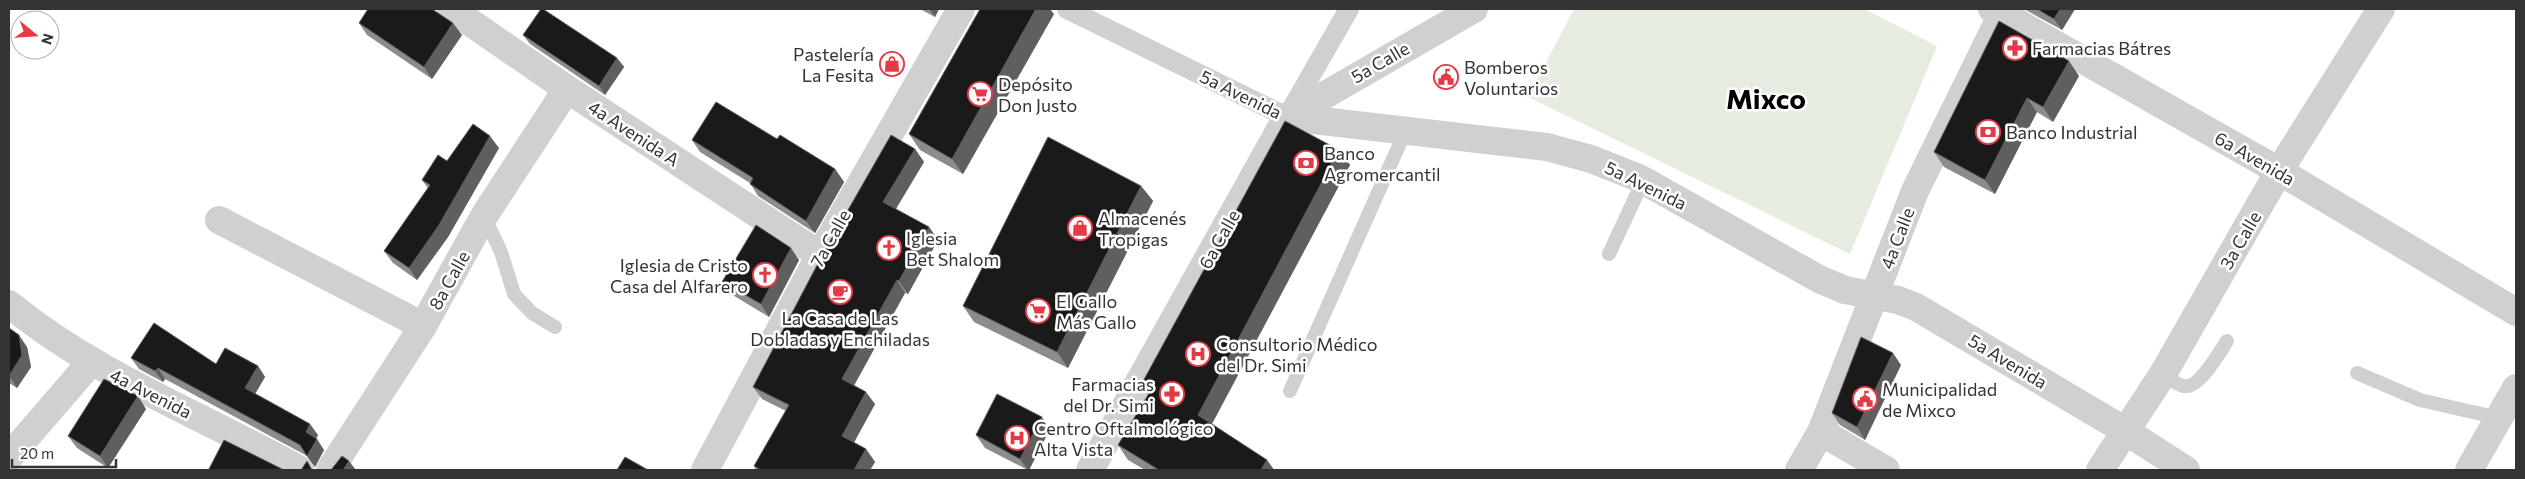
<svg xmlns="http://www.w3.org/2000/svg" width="2525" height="479" viewBox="0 0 2525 479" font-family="Commissioner,sans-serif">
	<rect width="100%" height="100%" fill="#fff"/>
	<!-- green -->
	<path fill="#e6ecdf" d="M1574,9H1864L1937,46L1850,254L1528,97Z"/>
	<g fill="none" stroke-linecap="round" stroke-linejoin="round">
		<!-- service -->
		<g stroke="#d0d0d0" stroke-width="14">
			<path d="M484,216L501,252L514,294L532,313L555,327"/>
			<path d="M1609,254L1643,181"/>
			<path d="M2357,373L2420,400L2499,418"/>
			<path d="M2163,374C2169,378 2177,385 2184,386C2199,389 2219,353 2227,341"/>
			<path d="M1290,391L1405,132"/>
		</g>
		<!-- pedestrian -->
		<path stroke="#d0d0d0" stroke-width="20" d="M1067,9L1287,117L1349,9"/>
		<!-- minor -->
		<g stroke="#d0d0d0" stroke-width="28">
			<path d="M451,9L567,89L820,255"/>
			<path d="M1287,117L1547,147L1591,159L1639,178L1819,279L1845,290L1898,300L1916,307L2124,430L2186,470"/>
			<path d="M219,220L423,326"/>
			<path d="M9,304C97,376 202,415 300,470"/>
			<path d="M1821,432L1886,470"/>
			<path d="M9,457L91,362"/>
			<path d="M330,470L423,326L484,216L567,89"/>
			<path d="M1799,470L1821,432L1915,191L2002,14L2279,171L2516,312"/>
			<path d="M2100,470L2163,374L2279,171L2381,9"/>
			<path d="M2469,470L2516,388"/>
		</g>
		<!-- tertiary -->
		<g stroke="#d0d0d0" stroke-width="28">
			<path d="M1992,9L2002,14L2005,9"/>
			<path d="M705,470L820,255L961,9"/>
			<path d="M1090,470L1287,117L1474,9"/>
		</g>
	</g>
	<!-- wall -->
	<g fill="#8c8c8c">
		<path d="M920,9H939L935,17Z"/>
		<path d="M2024,9H2075L2062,30Z"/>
		<path d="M1054,14L963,174L920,150L909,134Z"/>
		<path d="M1999,21L2079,76L2053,122L2037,112L1995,194L1944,167L1934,152Z"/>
		<path d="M359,23L462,35L432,79L367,35Z"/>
		<path d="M523,35L617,58L624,67L605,95L530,44Z"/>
		<path d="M777,139L835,169L844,182L815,233L758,196L750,183L700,152L692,140Z"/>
		<path d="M499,148L448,237L417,280L393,263L384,251L428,188L422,180L447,161Z"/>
		<path d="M915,149L924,162L896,209L929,227L938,240L908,294L905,293L854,385L875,404L854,442L866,449L875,462L870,470H756L754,466L786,411L762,399L753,387Z"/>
		<path d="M1339,150L1350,165L1212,424L1267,460L1274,470H1145L1128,460L1118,445L1148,395L1141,385Z"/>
		<path d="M1141,186L1153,201L1068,368L974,322L963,306Z"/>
		<path d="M799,260L769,317L731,294L722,282Z"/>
		<path d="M9,328L27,347L31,367L17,388L9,383Z"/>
		<path d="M131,358L258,366L265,377L255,394L318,435L316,439L324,450L315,467L307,456L165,379L163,382L139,369Z"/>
		<path d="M1901,365L1865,440L1840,425L1832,413Z"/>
		<path d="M146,409L108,468L77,448L68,436Z"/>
		<path d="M1050,429L1029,470H1028L985,448L976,435Z"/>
	</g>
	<!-- shaded-wall -->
	<g fill="#5f5f5f">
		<path d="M931,9H939L935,17L930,10Z"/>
		<path d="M1036,9H1050L1054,14L963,174L952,159Z"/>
		<path d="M2060,9H2075L2062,30L2054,19Z"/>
		<path d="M453,23L462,35L432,79L424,67Z"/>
		<path d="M617,58L624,67L605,95L599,86Z"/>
		<path d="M2069,61L2079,76L2053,122L2043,107Z"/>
		<path d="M2027,98L2037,112L1995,194L1985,180Z"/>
		<path d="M490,136L499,148L448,237L417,280L409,268Z"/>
		<path d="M915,149L924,162L892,215L883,202Z"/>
		<path d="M1339,150L1350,165L1208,431L1198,415Z"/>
		<path d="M835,169L844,182L815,233L806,221Z"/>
		<path d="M1141,186L1153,201L1068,368L1057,352Z"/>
		<path d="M929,227L938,240L908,294L899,281Z"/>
		<path d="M791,248L799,260L769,317L761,304Z"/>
		<path d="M897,280L905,293L851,391L842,379Z"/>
		<path d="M19,335L27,347L31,367L17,388L9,376Z"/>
		<path d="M1893,353L1901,365L1865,440L1857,427Z"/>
		<path d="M258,366L265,377L252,399L245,388Z"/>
		<path d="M158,368L165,379L163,382L155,371Z"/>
		<path d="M866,392L875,404L851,448L842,436Z"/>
		<path d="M138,396L146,409L108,468L100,456Z"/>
		<path d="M1042,417L1050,429L1029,470H1028L1020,459Z"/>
		<path d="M310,424L318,435L313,443L306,432Z"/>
		<path d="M317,439L324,450L315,467L307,456Z"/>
		<path d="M866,449L875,462L870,470H854Z"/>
		<path d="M1267,460L1274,470H1261Z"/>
		<path d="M349,461L356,470H343Z"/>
	</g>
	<!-- building -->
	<g fill="#1a1a1a" stroke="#5f5f5f">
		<path d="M368,9H432L453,23L424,67L359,23Z"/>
		<path d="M541,9H543L617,58L599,86L523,35Z"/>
		<path d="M980,9H1036L952,159L909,134Z"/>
		<path d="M2037,9H2060L2054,19Z"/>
		<path d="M1999,21L2069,61L2043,107L2027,98L1985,180L1934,152Z"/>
		<path d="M716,102L777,139L780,135L835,169L806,221L750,184L753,178L692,140Z"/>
		<path d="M1285,121L1339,150L1198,415L1267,460L1261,470H1159L1118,445L1151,390L1141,385Z"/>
		<path d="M473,124L490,136L439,225L409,268L384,251L430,185L422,180L438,155L447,161Z"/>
		<path d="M891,135L915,149L883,202L929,227L899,281L897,280L842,379L866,392L842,436L866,449L854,470H761L754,466L789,405L753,387L825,250Z"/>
		<path d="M1048,137L1141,186L1057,352L963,306Z"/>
		<path d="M756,225L791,248L761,304L722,282Z"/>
		<path d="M154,323L216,364L225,348L258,366L245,388L310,424L306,432L317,439L307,456L300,445L158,368L155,371L131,358Z"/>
		<path d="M9,328L19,335L22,355L9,376Z"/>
		<path d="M1861,337L1893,353L1857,427L1832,413Z"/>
		<path d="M104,379L138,396L100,456L68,436Z"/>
		<path d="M997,394L1042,417L1020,459L976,435Z"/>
		<path d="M224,440L284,470H212L209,469Z"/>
		<path d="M342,456L349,461L343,470H331Z"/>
		<path d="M625,457L648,470H617Z"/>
		<path d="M307,461L312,470H301Z"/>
	</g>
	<!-- icons -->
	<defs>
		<symbol id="pharmacy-ring" viewBox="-11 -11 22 22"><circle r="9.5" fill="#fff" stroke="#e63946" stroke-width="1.5"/><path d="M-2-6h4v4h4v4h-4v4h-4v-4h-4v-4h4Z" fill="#e63946"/></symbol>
		<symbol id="shop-ring" viewBox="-11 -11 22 22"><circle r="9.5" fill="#fff" stroke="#e63946" stroke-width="1.5"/><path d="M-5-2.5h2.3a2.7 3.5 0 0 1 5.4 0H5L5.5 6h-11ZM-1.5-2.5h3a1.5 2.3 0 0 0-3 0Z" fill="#e63946"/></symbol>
		<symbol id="civic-ring" viewBox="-11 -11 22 22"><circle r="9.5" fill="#fff" stroke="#e63946" stroke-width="1.5"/><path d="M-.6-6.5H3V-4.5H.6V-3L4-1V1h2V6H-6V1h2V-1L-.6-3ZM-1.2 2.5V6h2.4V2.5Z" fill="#e63946"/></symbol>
		<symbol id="supermarket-ring" viewBox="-11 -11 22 22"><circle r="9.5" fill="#fff" stroke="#e63946" stroke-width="1.5"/><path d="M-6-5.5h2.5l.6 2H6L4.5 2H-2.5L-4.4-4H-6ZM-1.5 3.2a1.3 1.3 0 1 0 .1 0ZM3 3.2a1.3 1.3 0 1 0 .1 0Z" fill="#e63946"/></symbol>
		<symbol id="bank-ring" viewBox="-11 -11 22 22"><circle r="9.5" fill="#fff" stroke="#e63946" stroke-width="1.5"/><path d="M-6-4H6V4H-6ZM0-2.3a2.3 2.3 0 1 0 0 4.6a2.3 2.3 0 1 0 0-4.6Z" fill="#e63946"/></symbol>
		<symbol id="church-ring" viewBox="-11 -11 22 22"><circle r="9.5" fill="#fff" stroke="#e63946" stroke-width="1.5"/><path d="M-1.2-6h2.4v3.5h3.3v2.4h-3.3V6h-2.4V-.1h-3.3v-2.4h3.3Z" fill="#e63946"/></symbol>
		<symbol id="cafe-ring" viewBox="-11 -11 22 22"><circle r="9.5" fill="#fff" stroke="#e63946" stroke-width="1.5"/><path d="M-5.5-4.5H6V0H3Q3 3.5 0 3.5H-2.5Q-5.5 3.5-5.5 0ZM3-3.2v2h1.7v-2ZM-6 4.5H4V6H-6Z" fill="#e63946"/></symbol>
		<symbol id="hospital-ring" viewBox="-11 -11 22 22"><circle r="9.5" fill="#fff" stroke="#e63946" stroke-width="1.5"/><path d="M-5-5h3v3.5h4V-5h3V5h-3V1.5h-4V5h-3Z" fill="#e63946"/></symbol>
	</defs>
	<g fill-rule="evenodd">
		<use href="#pharmacy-ring" x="2001" y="34" width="28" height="28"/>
		<use href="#shop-ring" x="878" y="50" width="28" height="28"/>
		<use href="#civic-ring" x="1432" y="63" width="28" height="28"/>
		<use href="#supermarket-ring" x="966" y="80" width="28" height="28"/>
		<use href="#bank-ring" x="1974" y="118" width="28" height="28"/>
		<use href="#bank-ring" x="1292" y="149" width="28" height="28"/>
		<use href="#shop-ring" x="1066" y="214" width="28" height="28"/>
		<use href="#church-ring" x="875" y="234" width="28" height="28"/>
		<use href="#church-ring" x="751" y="261" width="28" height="28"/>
		<use href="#cafe-ring" x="826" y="278" width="28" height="28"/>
		<use href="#supermarket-ring" x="1024" y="297" width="28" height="28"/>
		<use href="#hospital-ring" x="1184" y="340" width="28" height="28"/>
		<use href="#pharmacy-ring" x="1158" y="380" width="28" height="28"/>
		<use href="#civic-ring" x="1851" y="385" width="28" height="28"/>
		<use href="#hospital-ring" x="1003" y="424" width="28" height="28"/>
	</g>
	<g text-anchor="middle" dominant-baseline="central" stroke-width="5" stroke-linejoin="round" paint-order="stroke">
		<!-- poi labels -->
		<g font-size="18" fill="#333" stroke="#fff" text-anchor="start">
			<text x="2032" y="48">Farmacias Bátres</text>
			<text x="874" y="54" text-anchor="end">Pastelería<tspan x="874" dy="21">La Fesita</tspan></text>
			<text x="1464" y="67">Bomberos<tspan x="1464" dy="21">Voluntarios</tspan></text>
			<text x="998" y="84">Depósito<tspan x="998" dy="21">Don Justo</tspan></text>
			<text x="2006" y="132">Banco Industrial</text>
			<text x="1324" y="153">Banco<tspan x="1324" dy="21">Agromercantil</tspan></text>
			<text x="1098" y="218">Almacenés<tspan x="1098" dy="21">Tropigas</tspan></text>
			<text x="906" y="238">Iglesia<tspan x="906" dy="21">Bet Shalom</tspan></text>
			<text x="748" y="265" text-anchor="end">Iglesia de Cristo<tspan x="748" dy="21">Casa del Alfarero</tspan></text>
			<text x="1056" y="301">El Gallo<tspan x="1056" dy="21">Más Gallo</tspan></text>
			<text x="840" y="318" text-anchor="middle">La Casa de Las<tspan x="840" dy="21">Dobladas y Enchiladas</tspan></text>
			<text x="1216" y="344">Consultorio Médico<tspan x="1216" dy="21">del Dr. Simi</tspan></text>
			<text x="1154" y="384" text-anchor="end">Farmacias<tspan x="1154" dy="21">del Dr. Simi</tspan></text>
			<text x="1882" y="389">Municipalidad<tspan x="1882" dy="21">de Mixco</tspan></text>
			<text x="1034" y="428">Centro Oftalmológico<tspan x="1034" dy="21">Alta Vista</tspan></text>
		</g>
		<!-- street labels -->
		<g font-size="18" fill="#333" stroke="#fff">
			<text transform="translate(1380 62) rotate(-30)">5a Calle</text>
			<text transform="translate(1241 94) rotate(26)">5a Avenida</text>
			<text transform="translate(634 133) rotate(33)">4a Avenida A</text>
			<text transform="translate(2255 158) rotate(30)">6a Avenida</text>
			<text transform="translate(1646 185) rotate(26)">5a Avenida</text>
			<text transform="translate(830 238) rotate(-61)">7a Calle</text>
			<text transform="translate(1897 238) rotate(-69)">4a Calle</text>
			<text transform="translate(1219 239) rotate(-61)">6a Calle</text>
			<text transform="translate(2240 240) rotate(-60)">3a Calle</text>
			<text transform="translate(449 280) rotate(-61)">8a Calle</text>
			<text transform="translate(2008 361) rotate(31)">5a Avenida</text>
			<text transform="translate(151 393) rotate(27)">4a Avenida</text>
		</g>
		<!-- town labels -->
		<g font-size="28" font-weight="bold" fill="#000" stroke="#fff">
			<text x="1766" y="98">Mixco</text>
		</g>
	</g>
	<!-- border -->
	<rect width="2525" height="479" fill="none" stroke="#333333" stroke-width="20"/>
	<!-- north arrow -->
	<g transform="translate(35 35) rotate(108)"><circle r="24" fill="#ffffff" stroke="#adadad"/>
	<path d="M0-4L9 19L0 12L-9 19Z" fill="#e63946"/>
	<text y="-8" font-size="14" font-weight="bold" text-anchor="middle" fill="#333333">N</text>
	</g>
	<!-- scale -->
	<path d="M12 459v8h104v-8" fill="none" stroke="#333333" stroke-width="2.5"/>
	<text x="20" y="459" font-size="15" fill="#333333" stroke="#ffffff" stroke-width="4" paint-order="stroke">20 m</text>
</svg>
